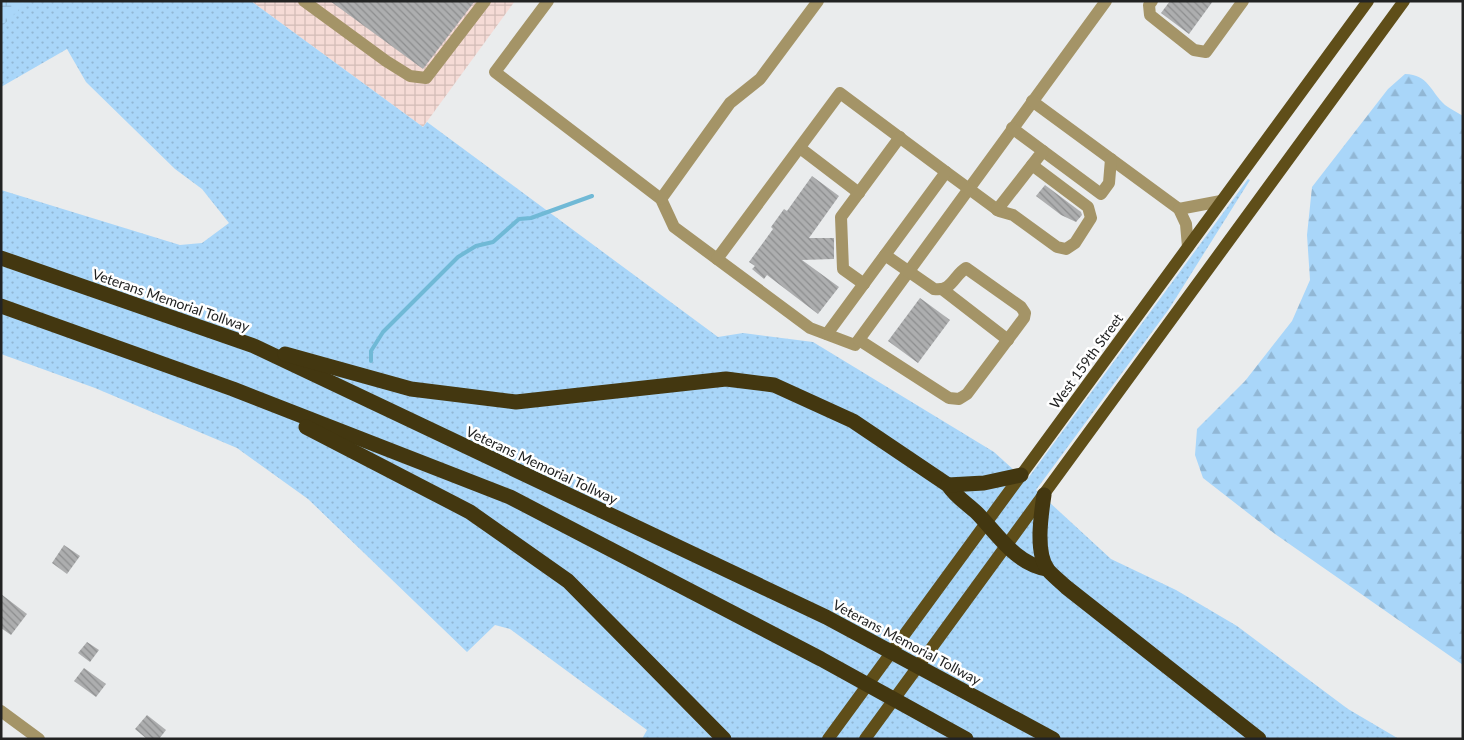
<svg xmlns="http://www.w3.org/2000/svg" width="1464" height="740" viewBox="0 0 1464 740" font-family="Lato,sans-serif">
	<defs>
		<pattern id="industrial-grid" width="8" height="8" patternUnits="userSpaceOnUse" patternTransform="scale(1.25)"><rect width="8" height="8" fill="#f5dbd6"/><path d="M0 4h8M4 0v8" fill="none" stroke="#d2bcb7"/></pattern>
		<pattern id="grass-dots" width="8" height="8" patternUnits="userSpaceOnUse" patternTransform="scale(1.25)"><rect width="8" height="8" fill="#a9d6f9"/><path d="M2 2h.1M6 6h.1" fill="none" stroke="#91b7d5" stroke-width="1.8" stroke-linecap="round"/></pattern>
		<pattern id="forest-firs" width="22" height="20" patternUnits="userSpaceOnUse" patternTransform="scale(1.25)"><rect width="22" height="20" fill="#a9d6f9"/><path d="M5 1l3.5 6h-7zM16 11l3.5 6h-7z" fill="#91b7d5"/></pattern>
		<pattern id="wetland-marsh" width="20" height="14" patternUnits="userSpaceOnUse" patternTransform="scale(1.25)"><rect width="20" height="14" fill="#a9d6f9"/><path d="M1 5h8M5 5V1M11 12h8M15 12V8" fill="none" stroke="#91b7d5"/></pattern>
		<pattern id="building-back-hatch" width="6" height="6" patternUnits="userSpaceOnUse" patternTransform="scale(1.25)"><rect width="6" height="6" fill="#adaeaf"/><path d="M-1 5l2 2M0 0l6 6M5-1l2 2" fill="none" stroke="#8c8d8e"/></pattern>
	</defs>
	<rect width="100%" height="100%" fill="#eaeced"/>
	<!-- industrial -->
	<path fill="url(#industrial-grid)" d="M251,1H515L423,127Z"/>
	<!-- grass -->
	<path fill="url(#grass-dots)" d="M1,1H251L423,127L427,122L718,337L743,333L813,342L994,452L1026,481L1248,179L1250,180L1169,309L1036,490L1111,559L1176,590L1237,626L1348,709L1399,739H642L647,730L510,629L495,625L467,652L308,499L237,448L95,388L1,354V190L180,245L202,243L229,223L202,189L175,169L86,82L67,49L1,87Z"/>
	<!-- forest -->
	<path fill="url(#forest-firs)" d="M1405,74C1429,75 1430,91 1445,105C1450,109 1457,112 1463,116V665L1275,534L1203,478L1195,455L1197,429L1245,381L1292,321L1310,280L1307,235L1312,187L1388,89Z"/>
	<!-- wetland -->
	<path fill="url(#wetland-marsh)" d="M1,1H29L1,27Z"/>
	<g fill="none" stroke-linecap="round" stroke-linejoin="round">
		<!-- stream -->
		<path stroke="#70b9d6" stroke-width="4" d="M371,361V351L383,332L458,257L476,246L493,242L519,219L531,218L592,196"/>
	</g>
	<!-- building -->
	<g fill="url(#building-back-hatch)">
		<path d="M330,1H475L423,69Z"/>
		<path d="M1170,1H1213L1189,34L1161,13Z"/>
		<path d="M812,176L839,196L809,238H834V259L802,260L839,287L818,314L767,275L764,279L752,269L755,266L749,262L773,229L771,227L784,209L787,211Z"/>
		<path d="M1045,185L1081,212L1082,215L1076,222L1061,215L1036,196Z"/>
		<path d="M920,298L950,320L918,363L888,341Z"/>
		<path d="M64,545L80,556L67,574L52,563Z"/>
		<path d="M1,594L27,614L11,635L1,628Z"/>
		<path d="M87,642L99,650L90,662L78,653Z"/>
		<path d="M84,668L106,684L96,697L74,681Z"/>
		<path d="M147,715L166,730L159,739H147L135,729Z"/>
	</g>
	<g fill="none" stroke-linecap="round" stroke-linejoin="round">
		<!-- minor -->
		<g stroke="#a49467" stroke-width="12">
			<path d="M304,1L386,61L410,76L426,78L485,1"/>
			<path d="M548,1L495,72L661,199L674,227L810,328L855,345L1106,1"/>
			<path d="M1152,1L1149,5L1150,15L1194,50L1206,52L1243,1"/>
			<path d="M1032,101L1179,209L1186,224L1188,247"/>
			<path d="M800,148L859,193"/>
			<path d="M1043,151L1101,194L1109,183L1111,159"/>
			<path d="M946,172L999,211L1013,215L1057,247L1066,249L1075,243L1091,218L1088,207L1032,165"/>
			<path d="M661,199L730,103L760,79L818,1"/>
			<path d="M1179,209L1221,201"/>
			<path d="M997,210L1043,151L1012,128"/>
			<path d="M717,259L840,93L946,172L885,255"/>
			<path d="M864,284L843,269L841,217L900,137"/>
			<path d="M942,289L1008,340"/>
			<path d="M827,334L885,255L934,289C952,292 954,275 966,268L1021,307L1025,313L1024,318L967,394L959,399L949,398L859,340"/>
			<path d="M1,711L39,739"/>
		</g>
		<!-- major -->
		<g stroke="#5f4e19" stroke-width="12">
			<path d="M828,739L1368,1"/>
			<path d="M865,739L1404,1"/>
		</g>
		<!-- highway -->
		<g stroke="#433710" stroke-width="15">
			<path d="M1,258L254,346L826,617L1053,739"/>
			<path d="M1,306L233,389L510,497L821,659L966,739"/>
			<path d="M285,354L411,389L516,402L726,379L774,385L853,421L948,485C956,497 966,503 976,512C997,533 1015,564 1047,569"/>
			<path d="M306,427L470,512L568,581L724,739"/>
			<path d="M948,485L984,483L1021,475"/>
			<path d="M1044,495C1041,515 1035,553 1048,570C1053,576 1060,581 1066,587L1259,739"/>
		</g>
	</g>
	<g text-anchor="middle" dominant-baseline="central" stroke-width="5" stroke-linejoin="round" paint-order="stroke">
		<!-- street labels -->
		<g font-size="14" fill="#222323" stroke="#fff">
			<text transform="translate(171 300) rotate(19)">Veterans Memorial Tollway</text>
			<text transform="translate(1086 361) rotate(-54)">West 159th Street</text>
			<text transform="translate(542 465) rotate(25)">Veterans Memorial Tollway</text>
			<text transform="translate(907 642) rotate(28)">Veterans Memorial Tollway</text>
		</g>
	</g>
	<!-- border -->
	<rect width="1464" height="740" fill="none" stroke="#222323" stroke-width="5"/>
</svg>
